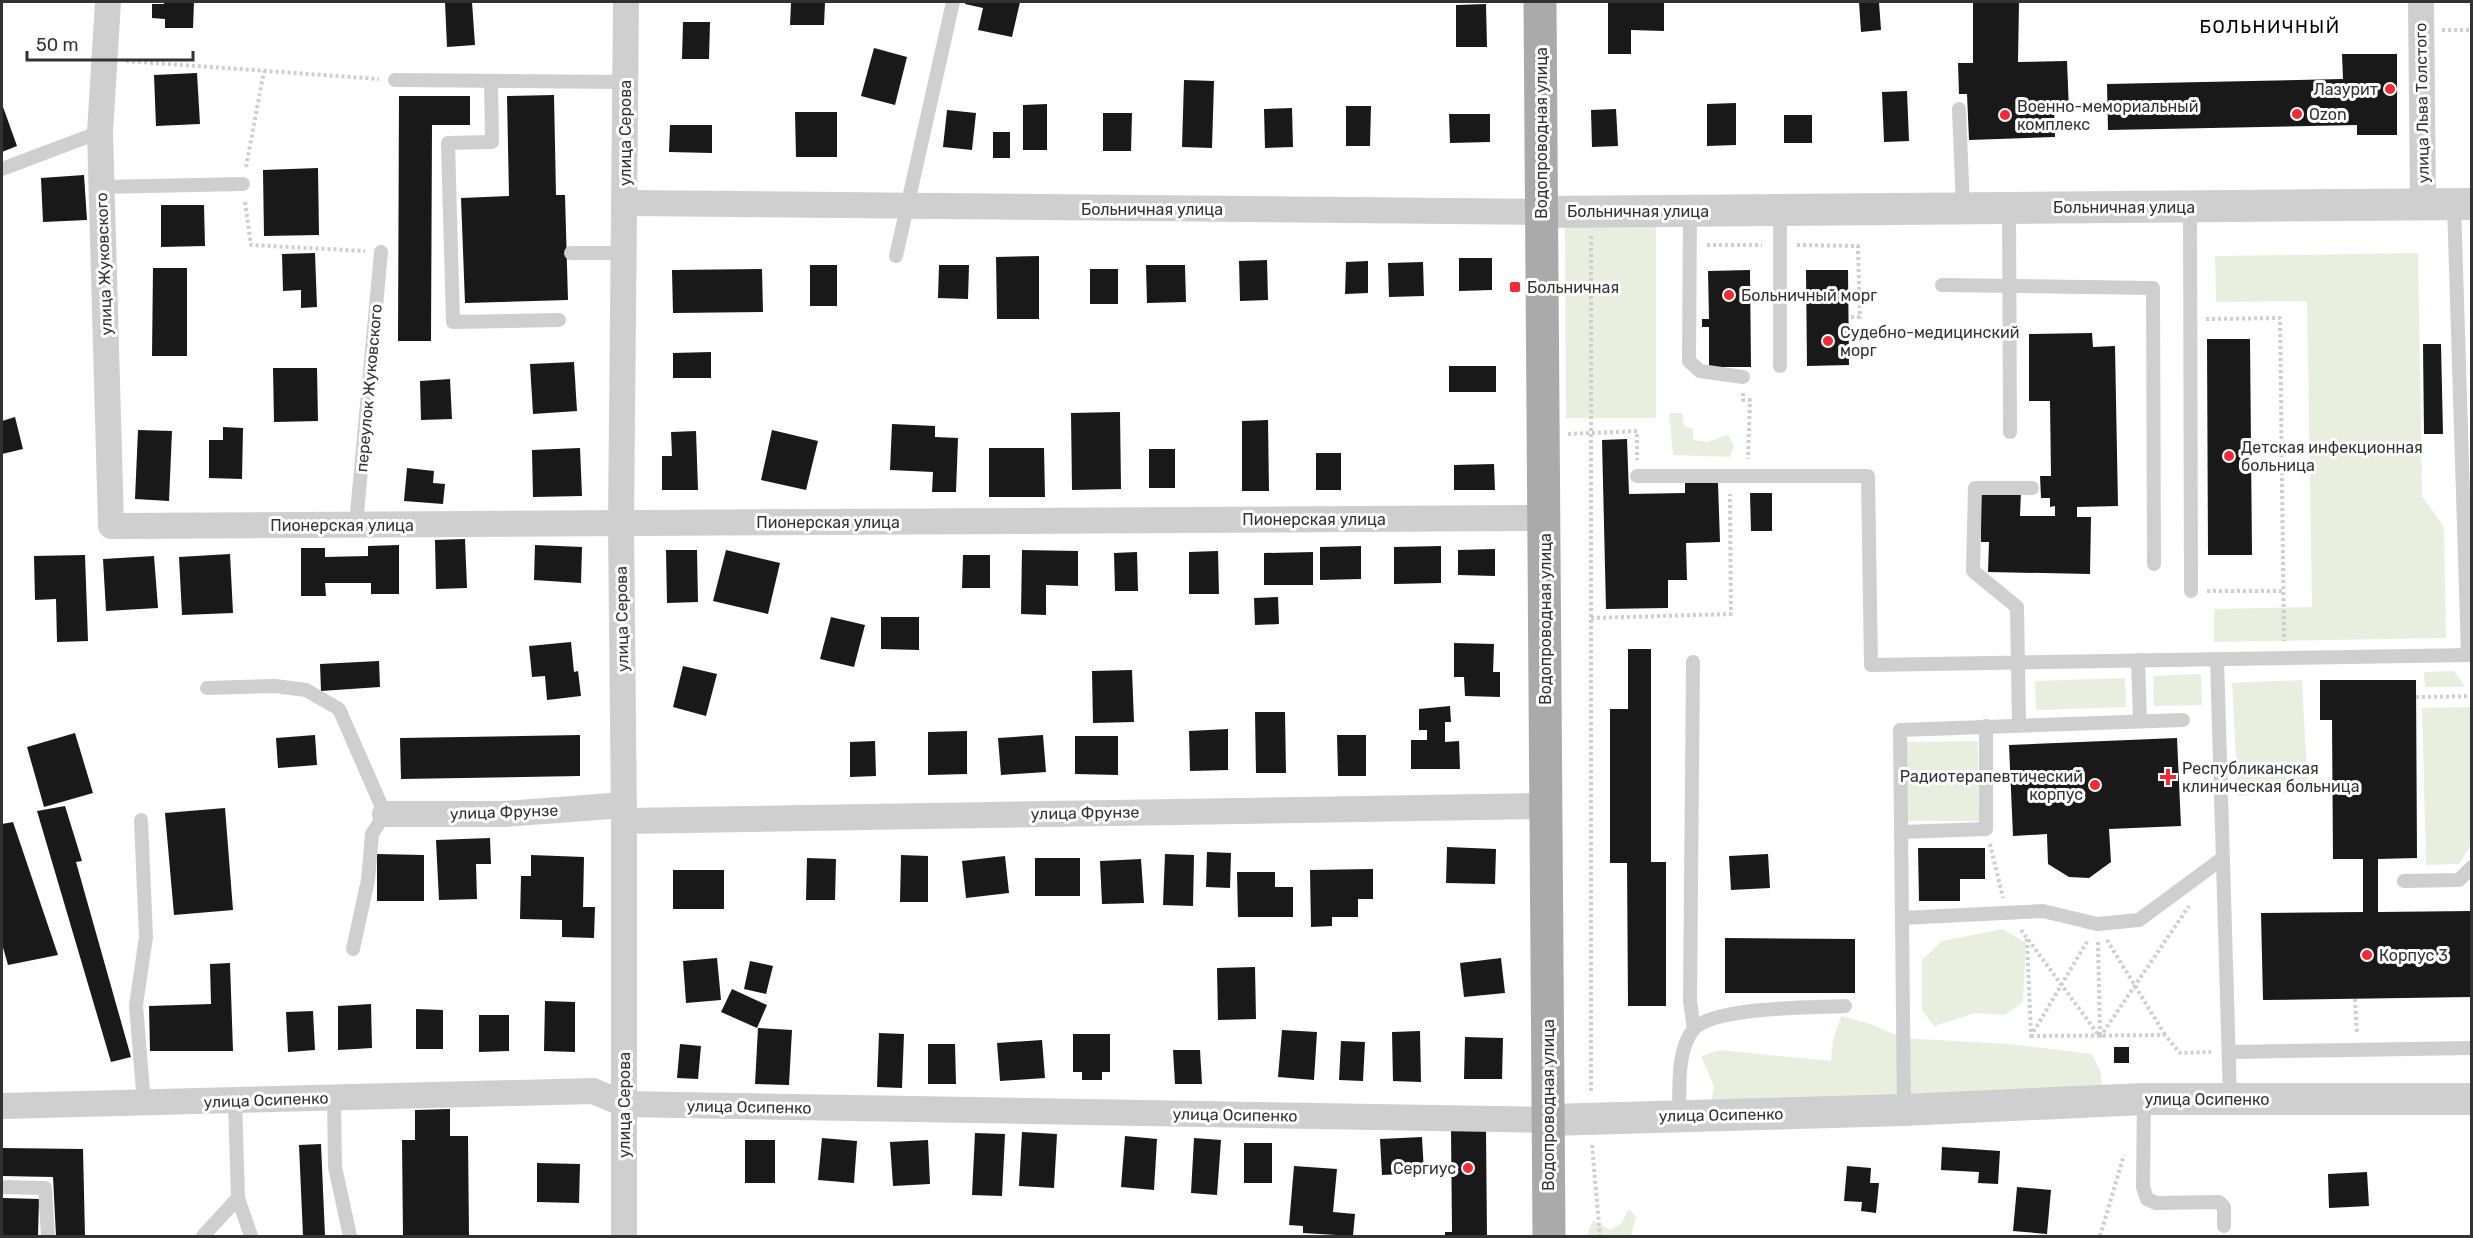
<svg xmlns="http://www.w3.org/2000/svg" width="2473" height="1238" viewBox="0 0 2473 1238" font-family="Rubik,sans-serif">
	<rect width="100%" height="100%" fill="#fff"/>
	<!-- green -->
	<g fill="#e8efdf">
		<path d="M1565,220H1656V418H1566Z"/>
		<path d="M2418,253L2422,496L2444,527L2446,638L2214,642V609L2312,607L2307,301L2216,302L2215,256Z"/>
		<path d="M1669,413H1682L1684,426L1693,429V440L1707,442L1728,435L1734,445L1730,457L1673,455Z"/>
		<path d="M2454,671L2465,687H2425L2424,672Z"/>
		<path d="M2201,674L2202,705L2154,706L2153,676Z"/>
		<path d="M2125,678L2126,707L2036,710L2035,681Z"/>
		<path d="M2302,680L2308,792L2238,796L2232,683Z"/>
		<path d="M2470,707L2471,845L2459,864L2426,865L2422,708Z"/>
		<path d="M1978,741L1979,821H1900V742Z"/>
		<path d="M2003,929L2026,943L2023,1002L2005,1015L1975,1013L1934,1026L1922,1010V960L1942,941Z"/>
		<path d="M1841,1016L1871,1024L1902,1038L2009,1044L2092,1054L2101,1073L2102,1090L1711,1103L1714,1086L1701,1056L1720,1050L1831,1061L1833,1040Z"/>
		<path d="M1629,1209L1636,1217L1631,1236H1587L1593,1220L1610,1230L1621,1224Z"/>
	</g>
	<!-- building -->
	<g fill="#191919">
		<path d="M164,2H194L193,28H165V19L152,18V4H164Z"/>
		<path d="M445,2H472L475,45L447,47Z"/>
		<path d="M965,2H1020L1012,37L978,30L983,8L965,4Z"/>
		<path d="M1608,2H1664V31L1631,30V54H1608Z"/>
		<path d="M1859,2H1879L1881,30L1861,32Z"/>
		<path d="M1973,2H2019L2018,62L2067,61L2069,111H2054L2055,137L1969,140L1967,94H1959L1958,63H1973Z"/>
		<path d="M791,3H825L824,25H790Z"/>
		<path d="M1486,4L1487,47H1456V5Z"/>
		<path d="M683,22H710L709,59H682Z"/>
		<path d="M874,48L907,57L895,105L861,96Z"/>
		<path d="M2342,54H2397V135H2357V125L2108,130L2107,84L2343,79Z"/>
		<path d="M197,73L200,124L156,126L154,75Z"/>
		<path d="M1184,80L1214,81L1212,148L1182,147Z"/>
		<path d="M1907,91L1909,141L1884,142L1882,92Z"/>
		<path d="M554,95L556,195H565L568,300L465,303L461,198L509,196L507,96Z"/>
		<path d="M399,96H470V125H432L431,341H398Z"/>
		<path d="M1736,103V145L1707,146V104Z"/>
		<path d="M2,104L17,146L2,152Z"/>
		<path d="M1047,104V150H1023V105Z"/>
		<path d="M1346,106H1371L1370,146H1346Z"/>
		<path d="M1292,108L1293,147L1265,148L1264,109Z"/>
		<path d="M1616,109L1618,146L1592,147L1591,110Z"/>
		<path d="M947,110L976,113L972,150L943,147Z"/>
		<path d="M795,112H837V157H796Z"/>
		<path d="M1103,113H1132L1131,151H1103Z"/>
		<path d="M1449,114H1490V142L1450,143Z"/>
		<rect x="1784" y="115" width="28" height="28"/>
		<path d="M670,125H712V153L669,152Z"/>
		<rect x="993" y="132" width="17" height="26"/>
		<path d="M318,168L319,235L264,236L263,170Z"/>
		<path d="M84,175L87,220L43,222L41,178Z"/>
		<path d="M161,205H204L205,246L161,247Z"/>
		<path d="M315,253L317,307L301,308V290L283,291L282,254Z"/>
		<path d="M1039,256V319H997L996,257Z"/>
		<path d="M1459,258H1492V290L1459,291Z"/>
		<path d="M1267,260L1268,300L1240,301L1239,261Z"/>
		<path d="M1368,261V293L1345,294L1346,262Z"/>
		<path d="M1423,262L1424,296L1389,297L1388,263Z"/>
		<rect x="810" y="265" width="27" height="41"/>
		<path d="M939,265H969L968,299L938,298Z"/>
		<path d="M1146,265H1185L1186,302L1147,303Z"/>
		<path d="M153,268H187V356H152Z"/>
		<path d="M762,269L763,312L673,313L672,270Z"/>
		<rect x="1090" y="269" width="28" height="35"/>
		<path d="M1750,270L1751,367H1709V327H1702V319H1709L1708,271Z"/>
		<path d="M1806,270H1848L1849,365L1807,366Z"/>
		<path d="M2092,333L2093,347L2115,346L2118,506L2077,507V517H2091L2090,574L1988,572L1989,542H1981V491H2021L2020,516H2055V506L2050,507V498H2041L2040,476H2051L2050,401H2029V334Z"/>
		<path d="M2207,339H2250L2252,555H2208Z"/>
		<path d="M2423,344H2441L2443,434H2424Z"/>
		<path d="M711,352V378H673V353Z"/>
		<path d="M574,362L577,411L533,414L530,364Z"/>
		<rect x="1449" y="366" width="47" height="26"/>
		<path d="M273,368H317L318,421L274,422Z"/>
		<path d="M450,379L452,419L421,420L420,381Z"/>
		<path d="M1120,412L1121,489L1072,490L1071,413Z"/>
		<path d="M15,417L23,449L2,454V421Z"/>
		<path d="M1268,420L1269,491H1242V421Z"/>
		<path d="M892,424L935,426V437L958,438L956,492H932L933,472L890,470Z"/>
		<path d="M223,427L243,428L242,479L209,478V440H223Z"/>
		<path d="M138,430L172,431L169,501L135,499Z"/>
		<path d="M772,430L818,441L806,490L761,480Z"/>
		<path d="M696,431L698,490H662V456H672L671,432Z"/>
		<path d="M1627,439L1629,494L1685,493V483H1718L1720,542L1686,543L1687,580H1668V608L1606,609L1602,440Z"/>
		<path d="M580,448L582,496L533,497L532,450Z"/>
		<path d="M989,448H1044L1045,497H989Z"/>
		<rect x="1149" y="449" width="26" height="39"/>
		<rect x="1316" y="453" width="25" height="37"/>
		<path d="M1494,464L1495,490H1454V465Z"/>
		<path d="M407,468L434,471L433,483L445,484L443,504L404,501Z"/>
		<path d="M1750,493H1772V531H1751Z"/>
		<path d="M465,539L467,588L436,589L435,540Z"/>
		<path d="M399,545V594H371V583H325L326,596H301V548H325V557L368,556V546Z"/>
		<path d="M535,545L582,547L581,583L534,580Z"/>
		<path d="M1361,546V579L1320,580V547Z"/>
		<path d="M1441,546V583L1394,584V547Z"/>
		<path d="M1495,549V576L1458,575V550Z"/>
		<path d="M666,550H697L698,602L667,603Z"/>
		<path d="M726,550L780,563L768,614L713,601Z"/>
		<path d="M1022,550L1078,551V586L1046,585V615L1021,614Z"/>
		<path d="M1218,551L1219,594H1189V552Z"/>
		<path d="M1137,552L1138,591H1115L1114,553Z"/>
		<path d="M1313,552V585H1264V553Z"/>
		<path d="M230,554L233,613L182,615L179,557Z"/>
		<path d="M85,555L88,641L57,642L56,599L35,600L34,556Z"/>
		<path d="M963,555H990V588H962Z"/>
		<path d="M154,556L158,608L106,611L103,559Z"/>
		<path d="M1278,597L1279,624L1255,625L1254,598Z"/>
		<path d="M831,617L865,625L854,667L820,659Z"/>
		<path d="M881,617H919V650L881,649Z"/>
		<path d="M571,642L574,672L578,671L581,696L547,700L545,676L532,677L529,646Z"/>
		<path d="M1454,643L1494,644L1493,672H1500V697L1465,696L1464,677H1454Z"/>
		<path d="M1628,649H1651V862H1666V1006H1628L1627,863H1610V709H1628Z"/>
		<path d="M379,661L380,687L321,691L320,664Z"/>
		<path d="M683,666L717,674L706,716L673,707Z"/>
		<path d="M1132,670L1134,722L1093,723L1092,671Z"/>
		<path d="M2320,680H2416L2417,858L2378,859V912L2472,911V997L2263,1000L2261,913L2363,912V859H2333L2332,720H2320Z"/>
		<path d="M1450,706L1451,722H1445V742L1459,741L1460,769H1411V740H1427V730H1419V709Z"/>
		<path d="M1255,712H1285L1286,773H1256Z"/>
		<path d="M1228,729V770L1190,771L1189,731Z"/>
		<path d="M967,731V774L928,775V732Z"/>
		<path d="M75,733L93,793L44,807L27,747Z"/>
		<path d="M315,735L317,765L278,768L276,738Z"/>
		<path d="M580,735V776L401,779L400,738Z"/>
		<path d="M1043,735L1046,772L1001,775L998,738Z"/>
		<path d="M1337,735H1366V776H1338Z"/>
		<path d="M1075,736H1118V775L1075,774Z"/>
		<path d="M2177,738L2181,826L2109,829L2111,862L2089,878L2069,877L2048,864L2047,834L2013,836L2009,745Z"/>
		<path d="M875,741L876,776L850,777V742Z"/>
		<path d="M65,806L82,861L76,862L131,1057L111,1062L37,811Z"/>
		<path d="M225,808L233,910L174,915L165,813Z"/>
		<path d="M13,822L58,955L8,965L2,944V824Z"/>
		<path d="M490,838L491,864H476L477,899L439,900L436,840Z"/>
		<path d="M1447,847L1496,849L1495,884L1446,883Z"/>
		<path d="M1918,848H1985V879H1960V901H1919Z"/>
		<path d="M1207,852L1231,853L1230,888L1206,887Z"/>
		<path d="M377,854L424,855V901H377Z"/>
		<path d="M1165,854L1194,855L1193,906L1163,905Z"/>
		<path d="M1768,854L1770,888L1731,890L1729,856Z"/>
		<path d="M531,855L584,857L583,907H595L594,938L562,937V920L520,919L521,876H531Z"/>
		<path d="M901,855L928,856V902H900Z"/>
		<path d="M1005,856L1009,893L966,898L962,861Z"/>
		<path d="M807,858L836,859L835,900H806Z"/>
		<rect x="1035" y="858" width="45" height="38"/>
		<path d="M1141,859L1144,903L1102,904L1100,861Z"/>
		<path d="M1373,869V899H1358V917H1332V926L1311,927L1310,870Z"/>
		<rect x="673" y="870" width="51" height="39"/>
		<path d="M1237,872H1275V887H1293V917H1238Z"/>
		<path d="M1725,938L1855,939V993H1725Z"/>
		<path d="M717,958L721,1000L686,1003L683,961Z"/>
		<path d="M1501,958L1505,993L1464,997L1460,963Z"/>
		<path d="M750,961L773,966L766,994L744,989Z"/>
		<path d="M230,963L233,1051H150L149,1006L211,1004L210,964Z"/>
		<path d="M1255,967L1256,1019L1218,1020L1217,968Z"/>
		<path d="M732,989L767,1005L757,1028L721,1012Z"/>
		<path d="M545,1001L575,1002V1052L544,1051Z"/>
		<path d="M371,1004L372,1048L338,1050V1006Z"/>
		<path d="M416,1009L443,1010V1049H416Z"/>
		<path d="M313,1011L315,1050L288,1052L286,1012Z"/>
		<path d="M479,1015H509V1051L479,1052Z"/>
		<path d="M758,1028L792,1030L789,1085L755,1084Z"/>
		<path d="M1282,1030L1317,1032L1314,1080L1278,1077Z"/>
		<path d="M1420,1031L1421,1082L1393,1081L1392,1032Z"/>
		<path d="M879,1033L904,1034L902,1088L877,1087Z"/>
		<path d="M1073,1034H1110V1072H1102V1080H1082V1072H1073Z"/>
		<path d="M1465,1037L1503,1038L1502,1079H1464Z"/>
		<path d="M1042,1040L1045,1078L1000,1081L997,1043Z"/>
		<path d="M1341,1041L1365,1042L1363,1081L1339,1080Z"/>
		<path d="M680,1044L701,1046L698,1079L677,1078Z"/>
		<path d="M928,1044H955L956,1084H928Z"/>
		<rect x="2114" y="1047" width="15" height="16"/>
		<path d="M1173,1050H1200L1202,1084H1175Z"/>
		<path d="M450,1109V1136H468L469,1236H403L402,1140H415V1110Z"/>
		<path d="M1451,1130H1486L1487,1236H1445V1232H1452Z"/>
		<path d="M1022,1132L1057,1134L1054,1188L1019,1186Z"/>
		<path d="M975,1133L1005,1134L1002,1196L972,1195Z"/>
		<path d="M1125,1136L1157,1139L1154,1190L1121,1187Z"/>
		<path d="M1422,1137L1424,1173L1382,1175L1380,1139Z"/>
		<path d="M822,1138L857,1141L854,1183L818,1180Z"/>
		<path d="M1194,1138L1221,1140L1217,1195L1191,1193Z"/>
		<rect x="745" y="1140" width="30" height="43"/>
		<path d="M928,1140L930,1184L893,1186L890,1142Z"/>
		<rect x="1244" y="1143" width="28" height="40"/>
		<path d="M321,1144L325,1236H303L299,1145Z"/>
		<path d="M1942,1147L2000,1151L1998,1184L1978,1183L1979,1172L1941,1170Z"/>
		<path d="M2,1148L83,1149L85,1236H56L53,1177L2,1176Z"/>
		<path d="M537,1163L580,1164L579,1203L537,1202Z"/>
		<path d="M1294,1166L1337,1169L1333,1212L1355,1214L1353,1236L1303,1233V1226L1289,1225Z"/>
		<path d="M1847,1166L1871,1168L1870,1183H1879L1876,1213L1861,1211L1862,1202L1844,1201Z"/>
		<path d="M2367,1172L2369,1206L2329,1208L2328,1174Z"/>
		<path d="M2017,1187L2051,1190L2047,1234L2013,1231Z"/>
		<path d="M2,1198L39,1199L38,1236H2Z"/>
	</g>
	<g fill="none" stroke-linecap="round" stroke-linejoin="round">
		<!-- path -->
		<g stroke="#cfcfcf" stroke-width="4" stroke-dasharray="3 3" stroke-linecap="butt">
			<path d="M2442,30H2472"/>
			<path d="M126,61L379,79"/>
			<path d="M246,167L264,71"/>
			<path d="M245,202L251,245L365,251"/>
			<path d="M1591,236V1092"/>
			<path d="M1707,245H1762"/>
			<path d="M1797,245L1858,246L1860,317H1849"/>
			<path d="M2206,319L2280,318L2284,641"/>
			<path d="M1743,393V400H1750L1748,459"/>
			<path d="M1568,434L1637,431V460"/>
			<path d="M2207,591H2283"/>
			<path d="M1591,618L1731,614L1730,494"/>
			<path d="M2416,697L2472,696"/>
			<path d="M1990,844L2003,898"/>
			<path d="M2021,930L2100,1037"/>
			<path d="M2027,939L2031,1036L2088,940"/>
			<path d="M2107,940L2165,1035"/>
			<path d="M2098,942L2100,1036"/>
			<path d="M2355,999L2357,1034"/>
			<path d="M2031,1036L2165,1035L2180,1053L2211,1052"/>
			<path d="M2100,1037L2189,906"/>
			<path d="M1592,1145L1600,1236"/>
			<path d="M2100,1236L2124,1155"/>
		</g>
		<!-- service -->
		<g stroke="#cfcfcf" stroke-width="14">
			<path d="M395,80L626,82"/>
			<path d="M491,81L492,142L448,143L453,322L559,320"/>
			<path d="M1959,109L1963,208"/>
			<path d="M2,169L100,132"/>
			<path d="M101,187L243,184"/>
			<path d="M2454,204L2468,655"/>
			<path d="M2190,207L2191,591"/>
			<path d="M2009,208L2010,432"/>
			<path d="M1690,211L1689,361L1700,371L1743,377"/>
			<path d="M571,253H625"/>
			<path d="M896,256L953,2"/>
			<path d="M1942,285L2153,288L2154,564"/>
			<path d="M1780,366V210"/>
			<path d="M1637,476H1868L1871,665L2472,655"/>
			<path d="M356,524L381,252"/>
			<path d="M2217,659L2230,1099"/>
			<path d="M2138,660L2140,721"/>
			<path d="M1693,662L1690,1001L1694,1029"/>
			<path d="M207,688L275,686L306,690L339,709L385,814L372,834L368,880L353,949"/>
			<path d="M2019,725L2017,607L1973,571L1975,488H2032"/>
			<path d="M141,820L146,937L136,1005L144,1103"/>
			<path d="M1901,832L1986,829V726"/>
			<path d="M2404,881L2459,880L2472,867"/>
			<path d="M1902,918L2043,911L2097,924L2139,920L2223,858"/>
			<path d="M2229,1052L2472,1048"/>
			<path d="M334,1098L335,1167L350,1236"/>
			<path d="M2144,1099L2143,1187L2147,1199L2156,1203L2219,1202L2224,1207V1226"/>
			<path d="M235,1101L238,1198L251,1236"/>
			<path d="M1904,1110L1900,730L2183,720"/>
			<path d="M1679,1116C1680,1089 1676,1052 1693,1030C1712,1006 1814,1008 1845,1006"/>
			<path d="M2,1187L45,1188L48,1236"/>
			<path d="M203,1236L238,1198"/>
		</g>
		<!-- minor -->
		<g stroke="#cfcfcf" stroke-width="26">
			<path d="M108,2L100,132L111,526L1544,518"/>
			<path d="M2421,2L2423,204"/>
			<path d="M625,203L1541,212"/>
			<path d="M385,814H505L624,805"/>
			<path d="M624,821L1546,806"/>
			<path d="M2,1106L593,1091L624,1104L1549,1120"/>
			<path d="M624,1236V821L621,523L626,2"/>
		</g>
		<!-- tertiary -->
		<g stroke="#cfcfcf" stroke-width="32">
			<path d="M1541,212L2472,204"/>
			<path d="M1549,1120L1904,1110L2144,1099H2472"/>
		</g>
		<!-- primary -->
		<path stroke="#aaa" stroke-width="33" d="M1540,2L1549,1236"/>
	</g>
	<!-- markers -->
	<g fill="#f52833" stroke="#fff" stroke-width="2">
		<circle cx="2390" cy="89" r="6"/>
		<circle cx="2297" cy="114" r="6"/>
		<circle cx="2005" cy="115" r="6"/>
		<rect x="1509" y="281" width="12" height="12" rx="3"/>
		<circle cx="1729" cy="295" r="6"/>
		<circle cx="1828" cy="341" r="6"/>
		<circle cx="2229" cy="456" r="6"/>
		<path d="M2165 768h6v6h6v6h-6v6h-6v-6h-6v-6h6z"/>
		<circle cx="2095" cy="785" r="6"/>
		<circle cx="2367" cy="955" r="6"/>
		<circle cx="1468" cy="1168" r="6"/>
	</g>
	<g text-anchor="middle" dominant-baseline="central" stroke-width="6" stroke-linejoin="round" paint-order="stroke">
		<!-- poi labels -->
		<g font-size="16" fill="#323232" stroke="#fff" text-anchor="start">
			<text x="2378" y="89" text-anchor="end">Лазурит</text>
			<text x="2017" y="106">Военно-мемориальный<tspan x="2017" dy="18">комплекс</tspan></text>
			<text x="2309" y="114">Ozon</text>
			<text x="1527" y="287">Больничная</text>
			<text x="1741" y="295">Больничный морг</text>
			<text x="1840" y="332">Судебно-медицинский<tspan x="1840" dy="18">морг</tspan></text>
			<text x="2241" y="447">Детская инфекционная<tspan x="2241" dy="18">больница</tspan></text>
			<text x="2182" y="768">Республиканская<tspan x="2182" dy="18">клиническая больница</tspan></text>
			<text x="2083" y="776" text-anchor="end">Радиотерапевтический<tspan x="2083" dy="18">корпус</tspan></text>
			<text x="2379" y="955">Корпус 3</text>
			<text x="1456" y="1168" text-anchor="end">Сергиус</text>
		</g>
		<!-- street labels -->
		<g font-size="16" fill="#323232" stroke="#fff">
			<text transform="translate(2422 103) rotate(-91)">улица Льва Толстого</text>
			<text transform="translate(625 133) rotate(-90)">улица Серова</text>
			<text transform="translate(1541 133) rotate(-90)">Водопроводная улица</text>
			<text x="2124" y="207">Больничная улица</text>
			<text x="1152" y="209">Больничная улица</text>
			<text x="1638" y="211">Больничная улица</text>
			<text transform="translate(104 264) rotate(-92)">улица Жуковского</text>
			<text transform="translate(369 388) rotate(-85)">переулок Жуковского</text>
			<text x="1314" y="519">Пионерская улица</text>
			<text x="828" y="522">Пионерская улица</text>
			<text x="342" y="525">Пионерская улица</text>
			<text transform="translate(622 619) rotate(-91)">улица Серова</text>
			<text transform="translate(1545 619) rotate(-90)">Водопроводная улица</text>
			<text transform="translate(504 812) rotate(-2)">улица Фрунзе</text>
			<text transform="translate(1085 813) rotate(-1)">улица Фрунзе</text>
			<text x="2207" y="1099">улица Осипенко</text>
			<text transform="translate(266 1100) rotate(-2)">улица Осипенко</text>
			<text transform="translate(624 1105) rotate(-90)">улица Серова</text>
			<text transform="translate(1548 1105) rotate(-90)">Водопроводная улица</text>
			<text transform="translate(749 1107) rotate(1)">улица Осипенко</text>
			<text transform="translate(1235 1115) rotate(1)">улица Осипенко</text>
			<text transform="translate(1721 1115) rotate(-1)">улица Осипенко</text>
		</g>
		<!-- neighbourhood labels -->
		<g font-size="18" letter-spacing="1.5" fill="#000" stroke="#fff">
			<text x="2270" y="27">БОЛЬНИЧНЫЙ</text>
		</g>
	</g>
	<!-- border -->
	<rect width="2473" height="1238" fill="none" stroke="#323232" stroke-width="6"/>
	<!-- scale -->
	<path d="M27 51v9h166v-9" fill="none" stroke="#323232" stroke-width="3"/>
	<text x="36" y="51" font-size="18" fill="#323232" stroke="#ffffff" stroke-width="4.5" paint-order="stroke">50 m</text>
</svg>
